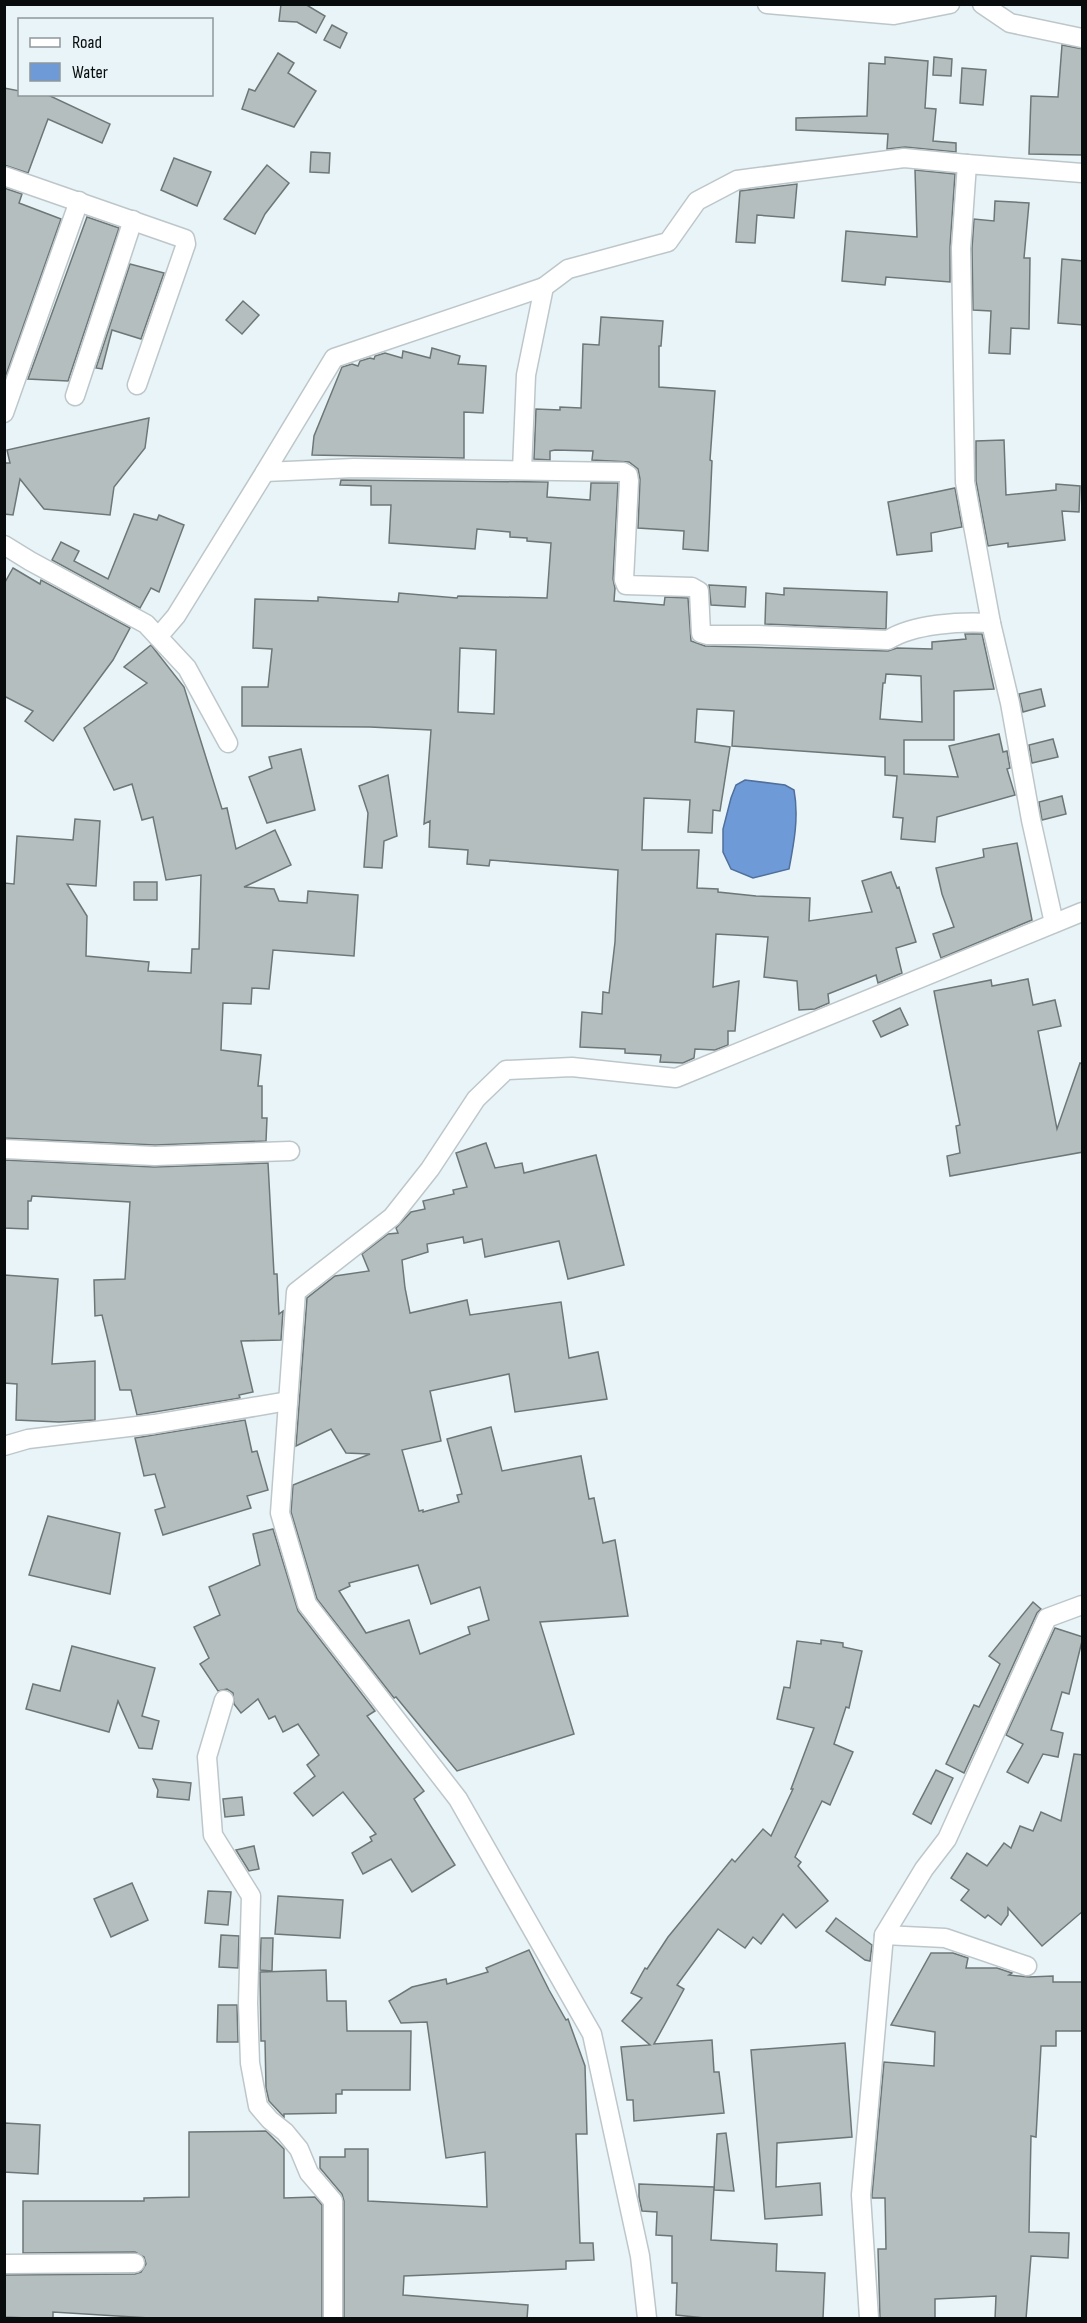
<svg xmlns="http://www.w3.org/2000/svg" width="1087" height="2323" viewBox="0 0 1087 2323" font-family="'Sofia Sans Condensed',sans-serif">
	<rect width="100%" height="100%" fill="#e9f4f8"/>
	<!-- water -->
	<path fill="#6f9ad8" stroke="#506f9b" stroke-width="1.5" d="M745,780L785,785L794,790C799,817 794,843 789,869L753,878L731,869L723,852V829L731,798L736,785Z"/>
	<!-- building -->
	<g fill="#b4bebf" stroke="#6d7778" stroke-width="1.5" fill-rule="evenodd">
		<path d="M281,4H305L325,16L316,33L297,22L279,21Z"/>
		<path d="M332,25L347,33L340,48L324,40Z"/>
		<path d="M1062,45L1083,49L1082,155L1029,154L1031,96L1058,97Z"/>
		<path d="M278,53L294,63L288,73L316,91L294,127L242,109L249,89L255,91Z"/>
		<path d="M885,57L928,61L925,108L936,109L933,141L956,143V152L905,147L887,149L888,134L796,130V118L867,116L869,63L885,64Z"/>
		<path d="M934,57L952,59L951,76L933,75Z"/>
		<path d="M962,68L986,70L983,105L960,103Z"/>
		<path d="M4,88L20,91V94H46L110,124L102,143L48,119L28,173L4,165Z"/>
		<path d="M311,152L330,153L329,173L310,172Z"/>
		<path d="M174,158L211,172L197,206L161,190Z"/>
		<path d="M267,165L289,183L265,214L255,234L224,219Z"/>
		<path d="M915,170L955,174L950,247V282L886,277L885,285L842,281L846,231L917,237Z"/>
		<path d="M797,184L794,218L757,215L755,243L736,242L740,191Z"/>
		<path d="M4,188L22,194L19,203L61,219L5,378Z"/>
		<path d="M995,201L1029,203L1024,258H1030L1029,329L1011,328L1010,354L989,353L991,311L973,310L972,248L974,219L994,221Z"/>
		<path d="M87,217L119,228L68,381L28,379Z"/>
		<path d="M1062,259L1083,261V325L1058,323Z"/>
		<path d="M130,264L164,273L141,339L112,330L102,369L96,368Z"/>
		<path d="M243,301L259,315L242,334L226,320Z"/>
		<path d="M601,317L663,321L661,346H659V387L715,391L710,460L712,461L708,551L683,549L684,531L638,528L640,479L638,469L629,462L592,460L593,451L555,450L550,451V460L534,459L536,409L560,410V407L581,408L583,344L599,345Z"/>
		<path d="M432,348L460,356L458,364L486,366L483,413L464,412V458L312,455L314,436L342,367L352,364L358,366L360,361L370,358L374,359L375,356L385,353L402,358L403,351L430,358Z"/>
		<path d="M149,418L145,448L114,487L110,515L44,509L20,479L13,515L4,514V463H10L7,450Z"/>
		<path d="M1004,440L1006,495L1056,490V484L1080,486L1079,512L1062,511L1065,540L1008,547V543L988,546L976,481V441Z"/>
		<path d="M341,480L548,482L547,497L590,500L591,483H618L613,579L615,588L614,601L664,605L665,597L688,598L691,641L705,646L888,651L897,648L932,649V642L966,639L965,634H982L994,689L954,691V740H904V774L958,777L949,746L999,734L1003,752L1007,751L1010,768L1007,769L1015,795L937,817L935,842L901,839L903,818L893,817L897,776L885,775V757L732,746L734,711L697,709L695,742L730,747L720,811L713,810L712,833L688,832L690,800L644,798L642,850H699L697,888L718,889V892L756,896L810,898L809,921L872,912L862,881L891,872L897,888L899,887L916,942L896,948L902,973L878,983L876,975L828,994L829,1003L815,1009L799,1010L797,981L764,977L768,937L716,934L713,987L739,981L735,1031H728V1045L715,1050L695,1049L694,1058L683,1063L660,1062L661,1055L625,1053V1049L580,1047L582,1012L602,1014L603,992L609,993L615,942L618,870L490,860L489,866L467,864L468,850L429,847L430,821L424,824L431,730L370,727L242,726V687H268L272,649L253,648L255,599L318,601V597L398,602L399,593L457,598L458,596L547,598L551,543L527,541V538L510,537V532L477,529L475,549L389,543L391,505H371V486L340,485ZM460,648L496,650L494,714L458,712ZM886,674L921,676L922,722L880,719L883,683H885Z"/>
		<path d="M955,488L962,527L931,533L932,551L897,555L888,502Z"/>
		<path d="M134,514L157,520L159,515L184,525L159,592L151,588L140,608L52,560L61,542L79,551L74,561L108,579Z"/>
		<path d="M13,568L40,584L41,580L130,628L113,660L53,741L25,721L33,711L4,696V584Z"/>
		<path d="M709,585L746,587L745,607L711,605Z"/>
		<path d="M784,588L887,592L886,629L765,624L766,593L784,595Z"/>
		<path d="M151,645L184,687L222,809L227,808L236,849L275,830L291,865L244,887L274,889L279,901L307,903L308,891L358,895L354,956L273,950L269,989L252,988L251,1004L223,1003L221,1050L261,1055L258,1086H262V1118H267L266,1141L155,1145L4,1138V883L14,884L17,836L73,840L75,819L100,821L96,886L67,884L87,916L86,956L149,962L148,971L191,973L192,949H199L201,875L166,880L153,817L142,820L132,784L114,790L84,728L147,683L124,667Z"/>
		<path d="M1041,689L1045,706L1023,712L1019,694Z"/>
		<path d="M1053,739L1058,757L1032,763L1029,745Z"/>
		<path d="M301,749L315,810L267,823L249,777L272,768L269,757Z"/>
		<path d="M388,775L397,836L384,841L382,868L364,867L368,813L359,786Z"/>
		<path d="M1062,796L1066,814L1042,820L1039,802Z"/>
		<path d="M1017,843L1032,920L941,958L933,934L954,927L942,894L936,868L984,857L983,849Z"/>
		<rect x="134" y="882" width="23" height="18"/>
		<path d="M1028,979L1033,1005L1055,1000L1061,1026L1038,1031L1057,1129L1080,1063L1083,1064V1152L950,1176L947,1156L960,1153L956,1126L960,1125L934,991L991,980L992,986Z"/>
		<path d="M900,1008L908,1025L881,1037L873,1021Z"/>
		<path d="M486,1143L495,1168L522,1163L524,1173L596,1155L624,1265L568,1279L559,1241L485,1257L482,1239L464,1243L463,1237L427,1244L428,1252L402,1260L405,1288L410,1313L467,1300L470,1315L561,1302L569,1358L598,1352L607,1399L515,1412L509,1374L430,1391L441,1441L402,1450L419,1511L423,1510V1512L459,1502L457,1495L462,1494L447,1439L491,1427L502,1471L581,1456L589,1499L594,1498L603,1543L615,1540L628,1616L540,1622L574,1734L457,1771L396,1697L394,1698L317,1599L291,1512L293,1485L370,1454L346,1453L331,1429L296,1446L307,1298L335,1276L369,1271L362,1254L388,1234L398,1233L396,1228L411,1212L425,1209L423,1201L454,1194L453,1190L467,1187L456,1153ZM418,1565L431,1604L480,1587L489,1620L468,1627L470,1634L420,1654L409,1620L366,1633L339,1591L350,1586L349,1583Z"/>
		<path d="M4,1160L154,1167L268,1163L274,1274H277L279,1314L283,1311L281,1340L241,1341L253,1392L239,1395L240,1398L137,1415L131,1390H120L102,1315L95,1316L94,1280L125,1279L130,1202L32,1196L31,1201H28V1229L4,1228Z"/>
		<path d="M4,1275L58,1279L52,1364L95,1361V1420L59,1422L16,1420L17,1384L4,1383Z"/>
		<path d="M245,1420L252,1452L257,1451L268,1490L247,1496L251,1508L163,1535L155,1510L165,1507L155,1474L144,1476L135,1438Z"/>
		<path d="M48,1516L120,1533L110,1594L29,1575Z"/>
		<path d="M273,1529L298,1611L375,1711L367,1716L424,1791L414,1799L455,1865L412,1892L391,1859L363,1874L352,1853L372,1841L370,1837L376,1834L343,1792L313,1816L294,1793L315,1776L307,1765L319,1755L298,1724L283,1732L275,1716L269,1719L258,1699L241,1713L234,1704L233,1693L227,1689L218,1691L200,1664L209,1658L194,1627L220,1615L209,1587L260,1565L253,1534Z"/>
		<path d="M1033,1602L1041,1609L1037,1613L964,1773L946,1764L974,1705L979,1707L1000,1664L989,1656Z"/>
		<path d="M1055,1628L1083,1637L1069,1694L1062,1692L1051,1730L1063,1733L1058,1757L1043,1754L1028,1783L1007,1772L1023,1744L1006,1735Z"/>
		<path d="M821,1640L843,1643V1647L862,1651L849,1708L846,1707L834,1744L853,1752L830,1805L822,1801L795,1857L801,1862L798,1866L828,1901L796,1928L783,1914L761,1944L753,1937L745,1948L718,1929L677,1985L684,1989L654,2044L712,2040L714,2072H719L724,2113L634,2121L633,2100H627L621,2047L650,2045L622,2021L642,1998L631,1993L645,1968L647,1969L668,1937L732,1859L735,1862L763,1829L771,1836L793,1789H791L814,1728L777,1719L784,1687L790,1688L797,1641L821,1644Z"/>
		<path d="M72,1646L155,1668L142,1716L159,1721L152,1749L139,1748L118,1701L109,1732L26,1709L33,1684L60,1691Z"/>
		<path d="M1074,1754L1083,1755V1911L1042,1946L1008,1908V1915L1001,1925L988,1915L985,1918L961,1900L969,1890L951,1878L967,1853L987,1866L1004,1843L1011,1848L1020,1826L1033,1831L1041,1812L1061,1821Z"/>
		<path d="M936,1770L953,1778L931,1824L913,1814Z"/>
		<path d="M153,1779L191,1783L189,1800L157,1797L158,1790Z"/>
		<path d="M242,1797L244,1815L225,1817L223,1799Z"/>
		<path d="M254,1846L259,1869L249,1871L236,1850Z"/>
		<path d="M132,1883L148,1920L111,1937L94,1899Z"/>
		<path d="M208,1891L231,1892L228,1925L205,1923Z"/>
		<path d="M278,1896L343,1900L340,1938L275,1934Z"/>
		<path d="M836,1918L872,1945L870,1961L865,1960L826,1931Z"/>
		<path d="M221,1935L239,1936L238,1968L219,1967Z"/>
		<path d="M261,1938H273L272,1971L260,1970Z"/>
		<path d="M529,1950L549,1990L566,2020L568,2019L585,2066L587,2134H576L580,2243H593L594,2260L566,2261V2269L404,2276L403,2295L528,2305L527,2319H344V2201L342,2194L320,2168V2157H345V2149H368V2201L487,2207L485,2152L446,2158L427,2022L401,2023L389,2001L412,1987L446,1979L447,1984L488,1972L486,1968Z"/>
		<path d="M931,1953H953L968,1958L966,1968H997L1012,1973L1009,1975L1029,1977L1053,1976V1982H1083V2031H1056V2046H1041L1036,2137L1031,2136L1029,2232L1069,2233L1068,2258L1031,2256L1026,2319H995L996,2296L935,2299V2319H880L878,2249H886L885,2198H872V2195L884,2062L934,2066L935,2032L891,2025Z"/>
		<path d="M326,1970L327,2001H346L347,2031H411L410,2090H342V2094H336V2113L284,2114V2117L269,2101L266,2088L265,2041H261L260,1972Z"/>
		<path d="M218,2005H237L238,2042H217Z"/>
		<path d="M845,2043L852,2137L777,2143L776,2187L820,2183L822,2215L765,2219L751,2050Z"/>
		<path d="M4,2123L40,2125L38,2174L4,2172Z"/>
		<path d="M266,2131L284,2149V2198L315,2197L322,2205V2319H166L53,2312V2319L4,2317V2275L135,2274L141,2272L146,2264L144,2257L135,2252L23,2253V2201H144V2198L189,2197V2132Z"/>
		<path d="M726,2133L734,2191L714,2190L717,2134Z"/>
		<path d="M639,2184L714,2187L711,2240L777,2244L776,2271L825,2273L823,2318L714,2319L676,2315L677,2283H672V2236L656,2235L657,2212L642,2211L639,2197Z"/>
	</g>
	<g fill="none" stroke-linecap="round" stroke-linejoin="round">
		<defs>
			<g id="street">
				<path d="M767,4L894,15L950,4"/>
				<path d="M982,4L1010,23L1082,38"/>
				<path d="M4,176L185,239L186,244L137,385"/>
				<path d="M544,287L334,358L265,472L354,468L623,472L628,475L629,481L624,580L626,585L692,587L699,591L701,633L708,635H758L888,640C913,624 961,621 991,623"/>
				<path d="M75,396L133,220"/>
				<path d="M4,413L79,201"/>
				<path d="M522,470L526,375L544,287L568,269L668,242L697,201L737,180L904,158L967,164"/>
				<path d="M4,545L30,561L146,624L187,668L228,743"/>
				<path d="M158,637L176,616L265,472"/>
				<path d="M1054,923L1031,820L1010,703L991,623L965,482L961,248L967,164L1082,173"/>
				<path d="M4,1149L155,1156L290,1151"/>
				<path d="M4,1446L28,1439L154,1424L288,1401"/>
				<path d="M224,1700L207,1757L213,1835L251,1896L248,2003L250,2063L258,2106L270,2120L285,2132L299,2149L309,2173L333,2201V2318"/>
				<path d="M884,1935L924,1869L947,1839L1047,1618L1082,1605"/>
				<path d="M4,2264L135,2263"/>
				<path d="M647,2318L640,2256L592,2034L458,1799L307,1604L280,1513L296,1292L392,1217L430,1169L476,1099L506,1070L572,1067L676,1078L1082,912"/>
				<path d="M869,2318L861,2195L884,1935L945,1938L1027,1966"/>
			</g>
		</defs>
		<!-- street casing -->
		<use href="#street" stroke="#bdc7ca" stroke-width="21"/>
		<!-- street -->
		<use href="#street" stroke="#fff" stroke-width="18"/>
	</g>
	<!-- border -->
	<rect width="1087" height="2323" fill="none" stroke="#090c0d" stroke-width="12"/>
	<!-- legend -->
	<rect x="18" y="18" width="195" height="78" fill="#e9f4f8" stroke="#8f979a" stroke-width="1.5"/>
	<rect x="30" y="38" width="30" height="9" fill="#ffffff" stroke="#8f979a" stroke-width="1.5"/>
	<text x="72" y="48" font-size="18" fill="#090c0d">Road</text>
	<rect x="30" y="63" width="30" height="18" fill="#6f9ad8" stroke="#8f979a" stroke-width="1.5"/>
	<text x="72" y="78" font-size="18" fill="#090c0d">Water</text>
</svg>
